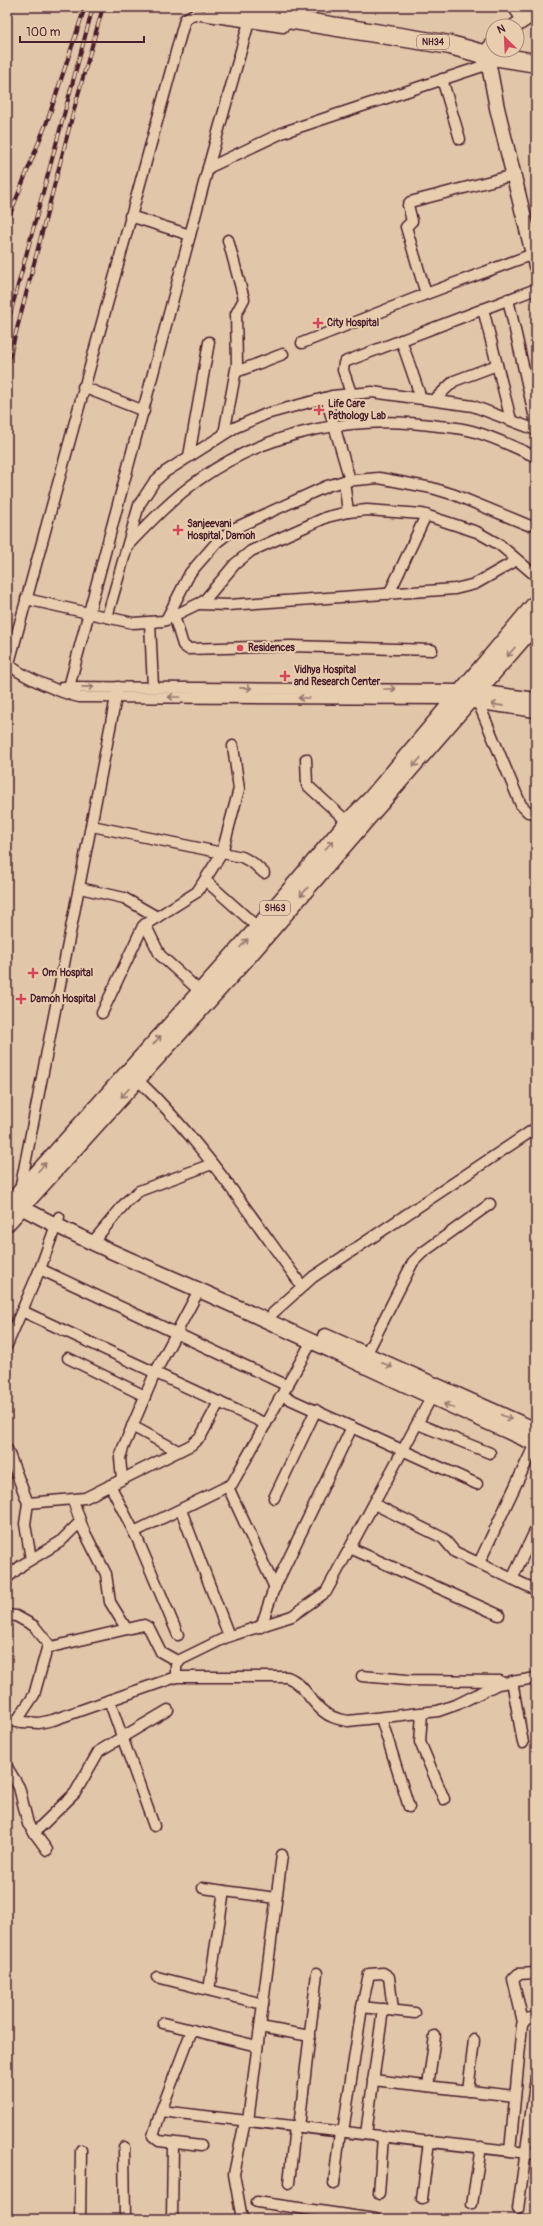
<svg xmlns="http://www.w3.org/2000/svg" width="543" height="2226" viewBox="0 0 543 2226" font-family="Pangolin,sans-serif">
	<rect width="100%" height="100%" fill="#e2c6aa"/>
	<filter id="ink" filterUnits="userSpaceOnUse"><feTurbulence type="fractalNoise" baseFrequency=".025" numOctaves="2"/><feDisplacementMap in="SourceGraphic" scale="8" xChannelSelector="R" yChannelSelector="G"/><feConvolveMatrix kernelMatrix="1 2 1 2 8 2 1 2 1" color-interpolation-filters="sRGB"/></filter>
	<g filter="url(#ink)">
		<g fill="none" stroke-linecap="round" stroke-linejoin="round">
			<defs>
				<g id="street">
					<path d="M513,7L523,21"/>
					<path d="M283,27L194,14L185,19L9,663C16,675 65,694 79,697L455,699"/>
					<path d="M442,79L460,139"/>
					<path d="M208,168L284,132L489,64"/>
					<path d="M130,216L190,235"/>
					<path d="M426,294L406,227L412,221L408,205L410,202L514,175"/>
					<path d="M508,299L536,423"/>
					<path d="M483,309L511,420"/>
					<path d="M401,340L421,398"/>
					<path d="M302,343L426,294L533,254"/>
					<path d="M236,372L283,354"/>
					<path d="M83,387L144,411"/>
					<path d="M351,393L343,370L344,363L347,361L536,289"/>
					<path d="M326,398L350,480"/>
					<path d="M434,400L454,381L497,365"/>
					<path d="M224,434L237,364L236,314L244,299L228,240"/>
					<path d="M189,456L209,342"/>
					<path d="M344,481L348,512"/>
					<path d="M129,544C151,521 174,497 200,479C269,430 357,414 439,426C450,427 461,428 472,431C494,437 515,447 536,457"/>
					<path d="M389,594L426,515"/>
					<path d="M26,599L133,623L163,621L204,601L235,564L251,551L327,517L348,512L367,510L422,514L477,532L500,545L536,576"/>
					<path d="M199,604L228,605L455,589L475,584L517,560"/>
					<path d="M174,616L183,645L188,649L291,646L432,650"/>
					<path d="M107,617L139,505L154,482L165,472L234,428L266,414L332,396L372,392L473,406L536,430"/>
					<path d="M166,620L190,573L217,542L235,528L327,486L344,481L379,478L432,488L455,495L528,525"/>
					<path d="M150,623L153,687"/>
					<path d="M63,687L463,690"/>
					<path d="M69,687L208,168L249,22"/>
					<path d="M478,702L521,805L528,812L536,813"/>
					<path d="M306,759L307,785L351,825"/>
					<path d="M92,826L242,857L253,863L264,873"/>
					<path d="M205,880L262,931"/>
					<path d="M80,888L124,898L157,917"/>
					<path d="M145,924L160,955L204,995"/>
					<path d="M102,1013L143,926L197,892L222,853L239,789L233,746"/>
					<path d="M137,1079C201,1140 250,1215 302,1286"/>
					<path d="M20,1190L118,687"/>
					<path d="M92,1243L127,1201L139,1191L212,1164"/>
					<path d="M40,1269L288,1386"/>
					<path d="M22,1311L266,1424"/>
					<path d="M273,1313L313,1277L536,1128"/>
					<path d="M7,1345L40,1269L59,1217"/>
					<path d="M366,1355L413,1262L422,1253L490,1204"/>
					<path d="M68,1358L145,1396"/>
					<path d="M283,1396L477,1484"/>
					<path d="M418,1424L490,1453"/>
					<path d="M132,1426L178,1451"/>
					<path d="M7,1449L28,1503L25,1524L31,1559"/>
					<path d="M122,1479L120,1458L123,1448L155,1373L199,1290"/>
					<path d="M110,1485L137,1538L178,1635"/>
					<path d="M228,1487L275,1588"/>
					<path d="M274,1498L316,1410"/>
					<path d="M73,1500L83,1529L106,1574L110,1602L126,1628"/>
					<path d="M28,1503L85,1498L191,1445L201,1436L219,1402"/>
					<path d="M374,1504L443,1538L455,1552L536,1590"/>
					<path d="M181,1510L229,1636"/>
					<path d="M134,1532L232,1484L312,1341"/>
					<path d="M350,1548L499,1615"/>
					<path d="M479,1563L535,1444"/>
					<path d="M7,1578L22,1565L60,1542L80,1522"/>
					<path d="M512,1579L536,1529"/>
					<path d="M7,1615L16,1616L34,1626L51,1647L144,1625L149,1628L161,1652L179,1662"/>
					<path d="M261,1627L273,1591L352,1427"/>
					<path d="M362,1676L407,1680L500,1681"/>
					<path d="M176,1677V1666L180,1660L227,1637L292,1616L326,1592L431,1398"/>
					<path d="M512,1681L523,1743"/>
					<path d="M109,1700L154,1826"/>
					<path d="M422,1713L420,1742L444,1799"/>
					<path d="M381,1718L409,1807"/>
					<path d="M7,1721L39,1723L53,1720L176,1677H287C304,1683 310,1702 324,1712C331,1718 339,1719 348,1721L438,1711L458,1704L498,1684L536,1678"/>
					<path d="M16,1722L34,1695L48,1645"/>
					<path d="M7,1767L19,1787L28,1824L47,1850"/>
					<path d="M34,1833L75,1793L99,1751L168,1710"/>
					<path d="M203,1888L276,1898"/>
					<path d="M157,1977L263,2004"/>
					<path d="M209,1990L224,1891"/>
					<path d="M362,2007L415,2013"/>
					<path d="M523,2022L513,1979L518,1974L536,1973"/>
					<path d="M163,2023L257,2046"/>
					<path d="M260,2027L310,2036"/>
					<path d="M192,2030L161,2111L153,2136L159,2141L201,2146"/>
					<path d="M373,2080L515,2096"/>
					<path d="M428,2086L435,2036"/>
					<path d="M468,2091L474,2040"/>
					<path d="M161,2111L536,2154"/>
					<path d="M248,2121L282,1855"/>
					<path d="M299,2127L317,1973"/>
					<path d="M343,2132L362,2007L369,1974L383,1973L389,1977L393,2010"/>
					<path d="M366,2134L383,2009"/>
					<path d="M124,2147L125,2219"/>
					<path d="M510,2151L522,2025L526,2019L536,2017"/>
					<path d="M289,2183L295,2126"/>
					<path d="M334,2184L340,2131"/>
					<path d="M379,2194L383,2136"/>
					<path d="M422,2199L429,2141"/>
					<path d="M257,2202L375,2219"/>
					<path d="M472,2204L481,2147"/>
					<path d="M518,2209L536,2077"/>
					<path d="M80,2219L81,2150"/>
					<path d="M172,2219L173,2143"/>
					<path d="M242,2219L234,2174L245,2121"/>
				</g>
				<g id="secondary">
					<path d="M515,26L536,12"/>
					<path d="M493,44L488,50L487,55L497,108L536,266"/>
					<path d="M469,691L536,700"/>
					<path d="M459,699L536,710"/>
					<path d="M12,1202C85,1243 163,1273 239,1308C338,1353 436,1400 536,1444"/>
					<path d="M325,1336L536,1430"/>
				</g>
				<g id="primary">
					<path d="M7,1207L264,921L348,822L370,800L536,603"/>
					<path d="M7,1223L244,961L536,623"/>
				</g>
				<path id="highway" d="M213,7L450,45L487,55L536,63"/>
			</defs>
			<!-- street casing -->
			<use href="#street" stroke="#4a1f2b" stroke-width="13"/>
			<!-- secondary casing -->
			<use href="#secondary" stroke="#4a1f2b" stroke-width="17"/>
			<!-- primary casing -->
			<use href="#primary" stroke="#4a1f2b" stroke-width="19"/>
			<!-- highway casing -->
			<use href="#highway" stroke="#4a1f2b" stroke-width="21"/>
			<!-- street -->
			<use href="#street" stroke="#e8cdaf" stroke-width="10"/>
			<!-- secondary -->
			<use href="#secondary" stroke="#e8cdaf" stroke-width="14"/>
			<!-- primary -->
			<use href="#primary" stroke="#e8cdaf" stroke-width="16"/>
			<!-- highway -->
			<use href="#highway" stroke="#e8cdaf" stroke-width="18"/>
			<defs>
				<g id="rail">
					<path d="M7,222L48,119L85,7"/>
					<path d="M7,326L93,7"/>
					<path d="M7,367L76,102L103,7"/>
				</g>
			</defs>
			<!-- rail casing -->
			<use href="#rail" stroke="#4a1f2b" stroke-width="4"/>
			<!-- rail -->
			<use href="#rail" stroke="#e8cdaf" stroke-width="2.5" stroke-dasharray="8" stroke-linecap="butt"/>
		</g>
		<!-- one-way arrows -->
		<defs><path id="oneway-shaft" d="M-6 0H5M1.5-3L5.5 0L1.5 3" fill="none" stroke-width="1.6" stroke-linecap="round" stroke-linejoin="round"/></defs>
		<g stroke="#99766d">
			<use href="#oneway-shaft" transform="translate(511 652) rotate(130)"/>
			<use href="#oneway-shaft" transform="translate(88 687) rotate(1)"/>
			<use href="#oneway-shaft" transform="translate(246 688) rotate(1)"/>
			<use href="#oneway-shaft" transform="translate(390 689)"/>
			<use href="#oneway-shaft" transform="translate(174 697) rotate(-180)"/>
			<use href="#oneway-shaft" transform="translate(304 698) rotate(-180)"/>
			<use href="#oneway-shaft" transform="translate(497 705) rotate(-172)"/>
			<use href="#oneway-shaft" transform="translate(417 762) rotate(131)"/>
			<use href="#oneway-shaft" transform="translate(329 845) rotate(-49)"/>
			<use href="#oneway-shaft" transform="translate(304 892) rotate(131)"/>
			<use href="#oneway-shaft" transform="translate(244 943) rotate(-48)"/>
			<use href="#oneway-shaft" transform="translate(157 1040) rotate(-49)"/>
			<use href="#oneway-shaft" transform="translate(125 1093) rotate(132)"/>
			<use href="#oneway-shaft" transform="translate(42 1167) rotate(-48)"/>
			<use href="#oneway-shaft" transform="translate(387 1365) rotate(24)"/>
			<use href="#oneway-shaft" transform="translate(449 1406) rotate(-156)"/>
			<use href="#oneway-shaft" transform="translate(506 1417) rotate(24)"/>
		</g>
	</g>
	<!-- markers -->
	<g fill="#d1495b" stroke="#e8cdaf" stroke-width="1.5">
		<path d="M316 317h4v4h4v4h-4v4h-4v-4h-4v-4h4z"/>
		<path d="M317 404h4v4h4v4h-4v4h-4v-4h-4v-4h4z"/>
		<path d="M176 524h4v4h4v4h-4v4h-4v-4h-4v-4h4z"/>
		<circle cx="240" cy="648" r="4"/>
		<path d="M283 670h4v4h4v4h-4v4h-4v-4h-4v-4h4z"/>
		<path d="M31 967h4v4h4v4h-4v4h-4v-4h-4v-4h4z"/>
		<path d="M19 993h4v4h4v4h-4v4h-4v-4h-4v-4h4z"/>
	</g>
	<g text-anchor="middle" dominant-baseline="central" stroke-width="4" stroke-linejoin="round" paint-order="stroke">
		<!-- shield labels -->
		<g fill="#e8cdaf" stroke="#795353" stroke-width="1">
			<rect x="417" y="35" width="32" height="14" rx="3"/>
			<rect x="260" y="901" width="30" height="14" rx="3"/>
		</g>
		<g font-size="9" font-weight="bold" fill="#4a1f2b">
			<text x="433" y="42">NH34</text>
			<text x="275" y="908">SH63</text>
		</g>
		<!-- poi labels -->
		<g font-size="10" font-weight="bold" fill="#4a1f2b" stroke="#e8cdaf" text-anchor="start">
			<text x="327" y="323">City Hospital</text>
			<text x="328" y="404">Life Care<tspan x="328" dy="12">Pathology Lab</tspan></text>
			<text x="187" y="524">Sanjeevani<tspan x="187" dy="12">Hospital, Damoh</tspan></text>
			<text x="248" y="648">Residences</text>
			<text x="294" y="670">Vidhya Hospital<tspan x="294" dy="12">and Research Center</tspan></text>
			<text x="42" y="973">Om Hospital</text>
			<text x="30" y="999">Damoh Hospital</text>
		</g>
	</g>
	<!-- margin -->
	<rect width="543" height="2226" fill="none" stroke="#e8cdaf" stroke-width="24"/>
	<rect x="12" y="12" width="519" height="2202" fill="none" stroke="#4a1f2b" stroke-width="1.5" filter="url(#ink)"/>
	<!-- north arrow -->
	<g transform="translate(505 38) rotate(336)"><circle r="19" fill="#e8cdaf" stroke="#a9877a"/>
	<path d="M0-3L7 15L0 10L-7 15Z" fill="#d1495b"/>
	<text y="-6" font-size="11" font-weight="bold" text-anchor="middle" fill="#4a1f2b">N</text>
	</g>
	<!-- scale -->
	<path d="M20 36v6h124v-6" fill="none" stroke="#4a1f2b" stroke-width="2"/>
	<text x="26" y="36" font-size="12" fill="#4a1f2b" stroke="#e8cdaf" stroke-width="3" paint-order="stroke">100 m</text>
</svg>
